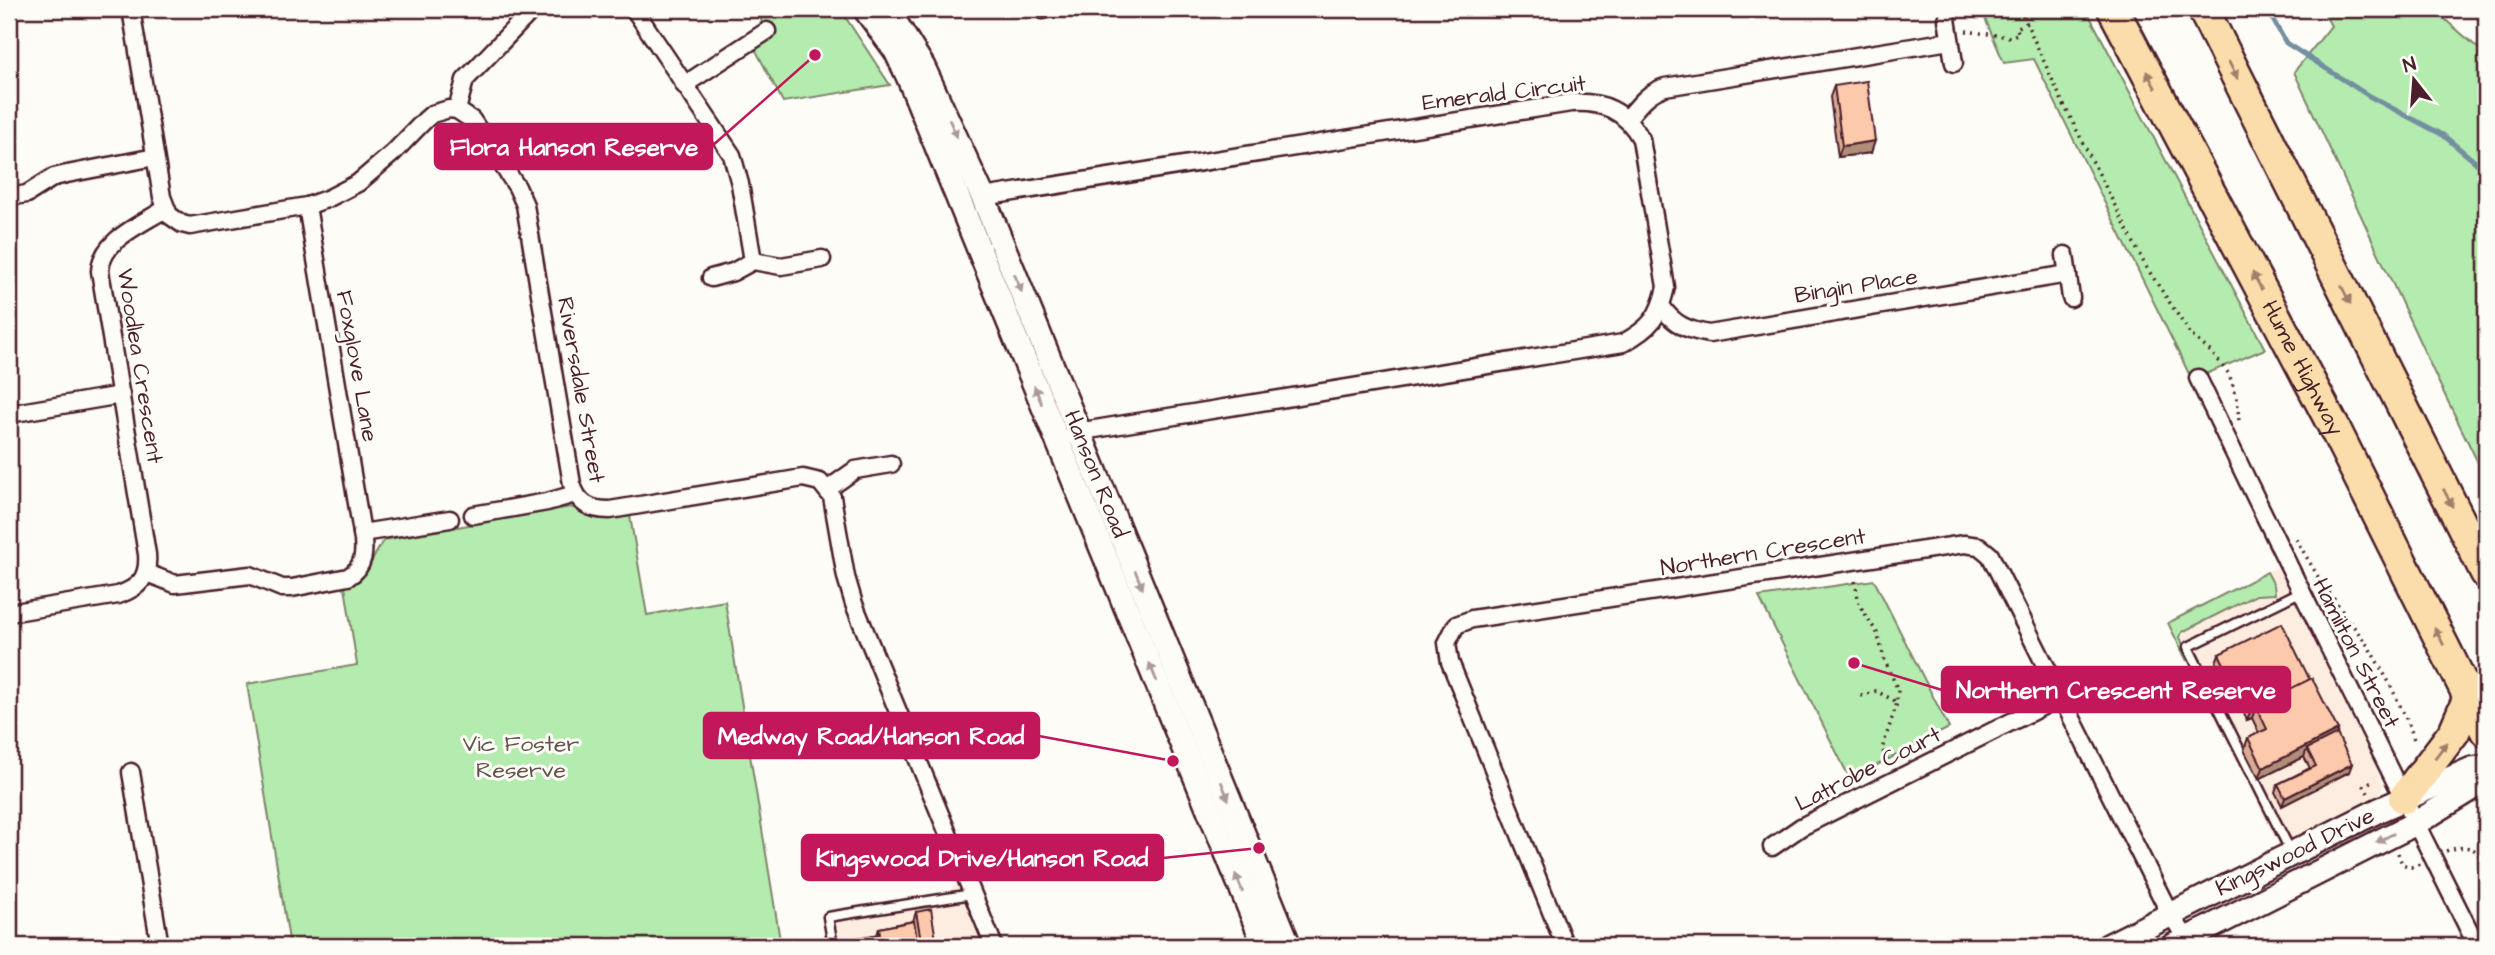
<svg xmlns="http://www.w3.org/2000/svg" width="2495" height="955" viewBox="0 0 2495 955" font-family="'Architects Daughter',sans-serif">
	<rect width="100%" height="100%" fill="#fdfcf7"/>
	<filter id="ink" filterUnits="userSpaceOnUse"><feTurbulence type="fractalNoise" baseFrequency=".0143" numOctaves="2"/><feDisplacementMap in="SourceGraphic" scale="14" xChannelSelector="R" yChannelSelector="G"/><feConvolveMatrix kernelMatrix="1 2 1 2 8 2 1 2 1" color-interpolation-filters="sRGB"/></filter>
	<g filter="url(#ink)">
		<!-- built -->
		<g fill="#fdede0">
			<path d="M2277,567L2374,760L2383,785L2379,798L2280,848L2168,623Z"/>
			<path d="M957,882L984,946H827L821,913L949,892Z"/>
		</g>
		<!-- green -->
		<g fill="#b4ebae" stroke="#7f856c" stroke-width="2">
			<path d="M768,9H840L890,85L783,102L754,47L771,37L762,24L760,14Z"/>
			<path d="M1981,9H2086L2265,349L2192,380L2034,59L2004,63Z"/>
			<path d="M2322,9H2433L2486,55V479L2438,381L2294,72L2331,26Z"/>
			<path d="M571,507C596,522 602,520 630,516L647,615L725,601L781,946H290L247,684L357,665L345,587C372,574 368,563 384,540Z"/>
			<path d="M2267,572L2274,585L2275,594L2256,595L2182,632L2180,637L2186,653L2187,661L2168,623Z"/>
			<path d="M1874,580L1949,728L1850,779L1759,597Z"/>
		</g>
		<g fill="none" stroke-linecap="round" stroke-linejoin="round">
			<!-- stream -->
			<path stroke="#738fa0" stroke-width="5" d="M2267,9L2286,43L2369,96L2443,135L2486,171"/>
			<defs>
				<g id="lane">
					<path d="M2291,852L2188,647L2300,592"/>
					<path d="M833,946L828,917L972,894"/>
				</g>
				<g id="street">
					<path d="M131,9L162,197L169,215L182,224L190,226L307,206L329,198L358,183L393,153L425,120L432,114L449,109L457,110L472,120L517,187L525,205L572,484C578,504 590,510 610,510L803,478L820,482L832,497L846,577L854,604L994,946"/>
					<path d="M634,9L732,155L740,184L753,261"/>
					<path d="M1042,9L1043,10"/>
					<path d="M1947,19L1954,63"/>
					<path d="M684,85L767,31"/>
					<path d="M457,110L465,80L533,9"/>
					<path d="M1627,119C1638,106 1648,92 1665,87L1950,41"/>
					<path d="M9,197L27,194L54,177L67,174L155,157"/>
					<path d="M983,197L1571,103C1602,101 1625,110 1641,139L1666,287C1659,318 1650,328 1623,343L1089,430L1073,436"/>
					<path d="M2065,255L2071,298"/>
					<path d="M711,278L733,272L753,261L781,266L822,259"/>
					<path d="M1662,307C1674,325 1688,330 1709,334L2068,274"/>
					<path d="M2198,378C2289,569 2383,757 2477,946"/>
					<path d="M9,414L121,395"/>
					<path d="M828,489L855,470L891,464"/>
					<path d="M473,515L547,502L575,494"/>
					<path d="M362,533L450,519"/>
					<path d="M147,573L175,584L250,575L282,588H292L348,577C365,567 365,551 362,533L307,206"/>
					<path d="M9,613L118,595C139,588 149,578 147,554L100,271C101,240 142,224 165,209"/>
					<path d="M131,772L160,946"/>
					<path d="M1772,847L1801,827L2061,697"/>
					<path d="M1565,946L1450,662L1447,643L1456,625L1472,619L1964,544L1979,546L1990,555L2170,914L2192,946"/>
				</g>
				<g id="secondary">
					<path d="M865,9L896,51L908,76L1265,946"/>
					<path d="M887,9L923,67L983,197L1289,946"/>
					<path d="M2108,946L2379,810L2472,769L2486,767"/>
					<path d="M2173,946L2416,823L2486,780"/>
				</g>
				<g id="highway">
					<path id="s1" d="M2113,9L2336,431L2486,731"/>
					<path d="M2203,9L2486,573"/>
					<path d="M2404,798L2454,732L2469,697"/>
				</g>
			</defs>
			<!-- lane casing -->
			<use href="#lane" stroke="#4a1f2b" stroke-width="13"/>
			<!-- street casing -->
			<use href="#street" stroke="#4a1f2b" stroke-width="21"/>
			<!-- secondary casing -->
			<use href="#secondary" stroke="#4a1f2b" stroke-width="28"/>
			<!-- highway casing -->
			<use href="#highway" stroke="#4a1f2b" stroke-width="35"/>
			<!-- path -->
			<g stroke="#4a1f2b" stroke-width="3.5" stroke-dasharray="2 5" stroke-linecap="butt">
				<path d="M2020,9L2062,101L2145,265L2191,335L2211,352L2229,374L2237,397L2239,422"/>
				<path d="M1966,31L2010,37L2019,33L2016,28L2027,23"/>
				<path d="M2296,539L2320,580L2368,646L2390,684L2410,727L2415,743"/>
				<path d="M1855,581L1859,604L1877,633L1885,661L1898,690L1897,703L1882,749L1888,762"/>
				<path d="M1861,696L1876,691L1897,702"/>
				<path d="M2368,793L2364,786L2375,779"/>
				<path d="M2446,851C2481,839 2483,858 2486,887"/>
				<path d="M2398,853L2402,864L2411,867L2420,864"/>
			</g>
			<!-- lane -->
			<use href="#lane" stroke="#fdfcf7" stroke-width="8"/>
			<!-- street -->
			<use href="#street" stroke="#fdfcf7" stroke-width="16"/>
			<!-- secondary -->
			<use href="#secondary" stroke="#fdfcf7" stroke-width="23"/>
			<!-- highway -->
			<use href="#highway" stroke="#fbddab" stroke-width="30"/>
		</g>
		<!-- wall -->
		<g fill="#d9ad94" stroke="#4a1f2b" stroke-width="2">
			<path d="M1834,86L1871,153L1838,157L1830,97Z"/>
			<path d="M2219,654L2310,680L2338,730L2337,734L2349,772L2282,806L2275,792L2278,784L2310,768L2304,757L2259,779L2244,750L2248,738L2259,733L2252,718L2247,720L2240,705L2242,698L2238,689L2235,690L2227,675L2223,676L2216,662Z"/>
			<path d="M916,912L937,946H841L843,940L877,935L879,928L913,921Z"/>
		</g>
		<!-- shaded-wall -->
		<g fill="#b08d78" stroke="#4a1f2b" stroke-width="2">
			<path d="M1875,141L1871,153L1838,157L1842,146Z"/>
			<path d="M2230,667L2227,675L2223,676L2226,668Z"/>
			<path d="M2241,681L2238,689L2235,690L2237,683Z"/>
			<path d="M2255,710L2252,718L2247,720L2250,712Z"/>
			<path d="M2338,730L2334,742L2307,749L2304,757L2259,779L2263,768Z"/>
			<path d="M2352,764L2349,772L2282,806L2285,798Z"/>
		</g>
		<!-- building -->
		<g fill="#fcc9ac" stroke="#4a1f2b" stroke-width="2">
			<path d="M1867,81L1875,141L1842,146L1834,86Z"/>
			<path d="M2282,623L2310,680L2256,706L2255,710L2250,712L2242,698L2248,695L2241,681L2237,683L2230,667L2226,668L2219,654Z"/>
			<path d="M2312,678L2338,730L2263,768L2248,738L2267,729L2256,706Z"/>
			<path d="M2337,734L2352,764L2285,798L2278,784L2316,766L2307,749Z"/>
			<path d="M931,909L937,946H922L916,912Z"/>
			<path d="M914,921L918,946H844L843,940L880,934L879,928Z"/>
		</g>
		<!-- one-way arrows -->
		<defs><path id="oneway-solid" d="M-6-.8H1V-3.2L6.5 0L1 3.2V.8H-6Z" transform="scale(1.75)"/></defs>
		<g fill="#a27e6b">
			<use href="#oneway-solid" transform="translate(2233 70) rotate(63)"/>
			<use href="#oneway-solid" transform="translate(2151 80) rotate(-118)"/>
			<use href="#oneway-solid" transform="translate(2257 281) rotate(-118)"/>
			<use href="#oneway-solid" transform="translate(2346 295) rotate(63)"/>
			<use href="#oneway-solid" transform="translate(2448 498) rotate(63)"/>
			<use href="#oneway-solid" transform="translate(2439 636) rotate(-117)"/>
			<use href="#oneway-solid" transform="translate(2441 750) rotate(-53)"/>
		</g>
		<g fill="#ac999b">
			<use href="#oneway-solid" transform="translate(953 128) rotate(66)"/>
			<use href="#oneway-solid" transform="translate(1018 283) rotate(68)"/>
			<use href="#oneway-solid" transform="translate(1038 395) rotate(-112)"/>
			<use href="#oneway-solid" transform="translate(1139 580) rotate(68)"/>
			<use href="#oneway-solid" transform="translate(1153 672) rotate(-112)"/>
			<use href="#oneway-solid" transform="translate(1225 791) rotate(68)"/>
			<use href="#oneway-solid" transform="translate(2385 838) rotate(153)"/>
			<use href="#oneway-solid" transform="translate(1239 883) rotate(-112)"/>
		</g>
	</g>
	<g text-anchor="middle" dominant-baseline="central" stroke-width="6" stroke-linejoin="round" paint-order="stroke">
		<!-- street labels -->
		<g font-size="23" fill="#4a1f2b" stroke="#fdfcf7">
			<text transform="translate(1504 93) rotate(-7)">Emerald Circuit</text>
			<text transform="translate(1856 286) rotate(-9)">Bingin Place</text>
			<text transform="translate(140 366) rotate(81)">Woodlea Crescent</text>
			<text transform="translate(357 366) rotate(80)">Foxglove Lane</text>
			<text stroke="none"><textPath href="#s1" startOffset="406">Hume Highway</textPath></text>
			<text transform="translate(581 390) rotate(80)">Riversdale Street</text>
			<text transform="translate(1096 474) rotate(68)">Hanson Road</text>
			<text transform="translate(1763 552) rotate(-9)">Northern Crescent</text>
			<text transform="translate(2356 653) rotate(63)">Hamilton Street</text>
			<text transform="translate(1868 769) rotate(-27)">Latrobe Court</text>
			<text transform="translate(2295 852) rotate(-26)">Kingswood Drive</text>
		</g>
		<!-- park labels -->
		<g font-size="23" fill="#64524c" stroke="#fdfcf7">
			<text x="521" y="744">Vic Foster<tspan x="521" dy="26">Reserve</tspan></text>
		</g>
	</g>
	<!-- callouts -->
	<path fill="none" stroke="#c2185b" stroke-width="2.5" d="M815 55L712 146M1854 663L1942 690M1173 761L1039 736M1259 848L1163 858"/>
	<g fill="#c2185b" stroke="#fdfcf7" stroke-width="2.5">
		<circle cx="815" cy="55" r="7"/>
		<circle cx="1854" cy="663" r="7"/>
		<circle cx="1173" cy="761" r="7"/>
		<circle cx="1259" cy="848" r="7"/>
	</g>
	<g fill="#c2185b" stroke="#c2185b" stroke-width="2.5">
		<rect x="435" y="124" width="277" height="45" rx="7"/>
		<rect x="1942" y="667" width="348" height="45" rx="7"/>
		<rect x="704" y="713" width="335" height="45" rx="7"/>
		<rect x="802" y="835" width="361" height="45" rx="7"/>
	</g>
	<g font-size="24" text-anchor="middle" font-weight="bold" fill="#fff">
		<text x="574" y="155">Flora Hanson Reserve</text>
		<text x="2116" y="698">Northern Crescent Reserve</text>
		<text x="871" y="744">Medway Road/Hanson Road</text>
		<text x="982" y="866">Kingswood Drive/Hanson Road</text>
	</g>
	<!-- margin -->
	<rect width="2495" height="955" fill="none" stroke="#fdfcf7" stroke-width="35"/>
	<rect x="18" y="18" width="2460" height="920" fill="none" stroke="#4a1f2b" stroke-width="2.5" filter="url(#ink)"/>
	<!-- north arrow -->
	<g transform="translate(2414 80) rotate(343)" stroke="#fdfcf7" stroke-width="5" paint-order="stroke">
	<path d="M0-5L12 26L0 18L-12 26Z" fill="#4a1f2b"/>
	<text y="-10" font-size="19" font-weight="bold" text-anchor="middle" fill="#4a1f2b">N</text>
	</g>
</svg>
